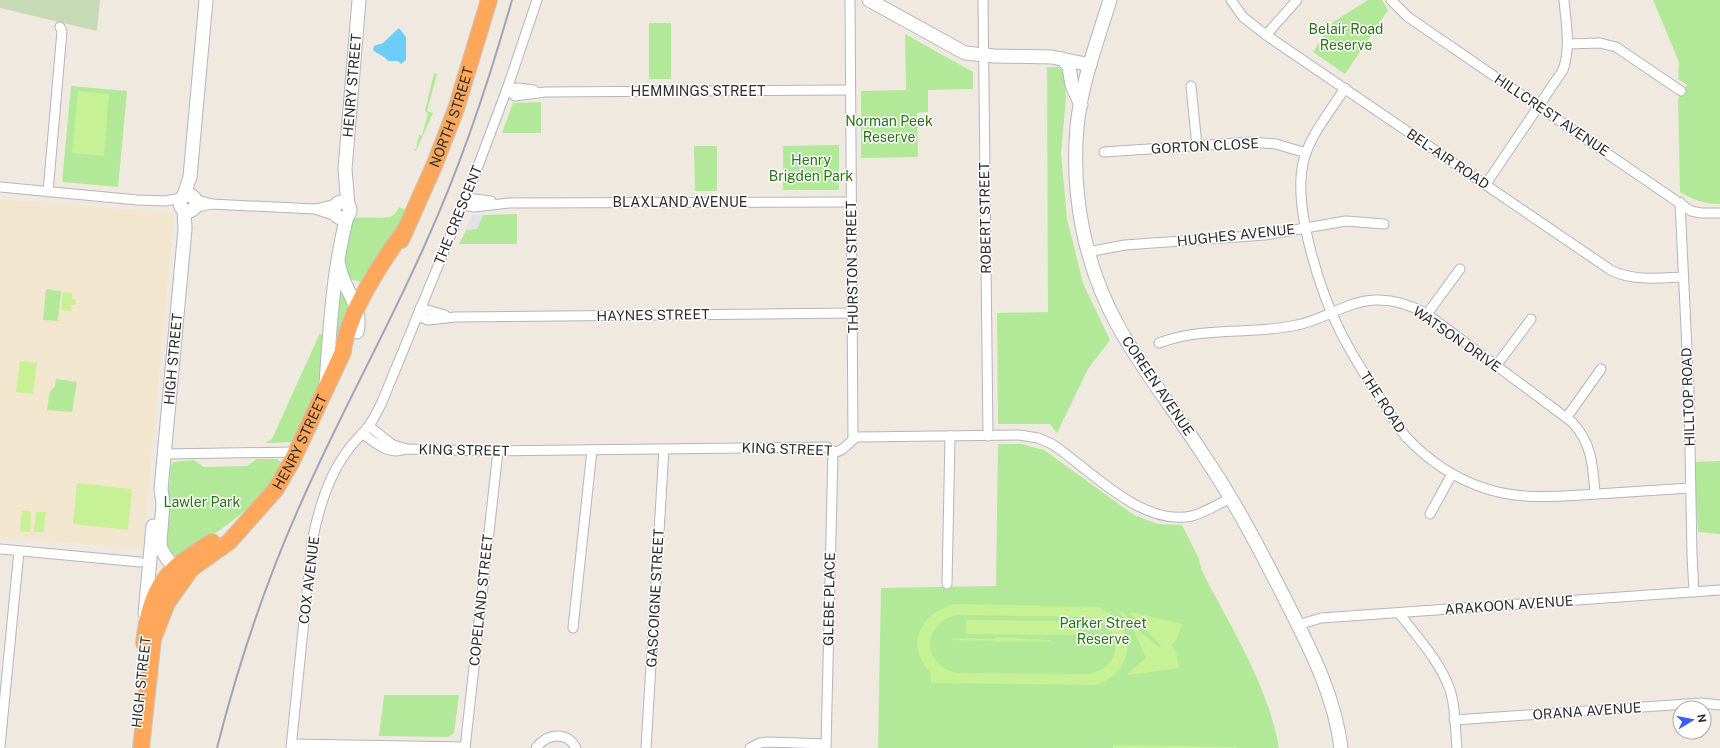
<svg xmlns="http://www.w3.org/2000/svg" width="1720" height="748" viewBox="0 0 1720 748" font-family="'Public Sans',sans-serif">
	<rect width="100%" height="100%" fill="#f0e9df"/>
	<!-- industrial -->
	<path fill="#e2e0e8" d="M472,215H483L477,229L466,230Z"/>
	<!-- education -->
	<path fill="#f2e7ce" d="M0,199L174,213L143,549L0,537Z"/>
	<!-- green -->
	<g fill="#b1e998">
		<path d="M1368,0H1382L1388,10L1345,74L1313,52L1333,22Z"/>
		<path d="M1653,0H1720V204C1705,204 1693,200 1680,192L1678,99L1687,85L1678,79L1679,62Z"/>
		<rect x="649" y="23" width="22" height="56"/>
		<path d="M905,34L973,72V89L928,90V112L917,113L918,157L861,158V91L906,90Z"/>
		<path d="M1047,67H1059L1063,71L1065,81L1066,98L1061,153L1067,219L1083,283L1110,340L1088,369L1057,433L1050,424H998L997,313L1048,312Z"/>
		<path d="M434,73L437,74L427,111L433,113L416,151L413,149H416L419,135L422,136L428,113L425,111Z"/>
		<path d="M71,86L127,91L118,187L62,182Z"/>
		<path d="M541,102V133H502L513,103Z"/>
		<path d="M839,145V190H783V146Z"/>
		<path d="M694,146H717V191H695Z"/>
		<path d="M399,207L406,210V220L364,280L360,282L350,279L344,268L348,221L350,219C363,216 381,219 390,217C395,215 397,211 399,207Z"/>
		<path d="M517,214V244H459L466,230L477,229L483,215Z"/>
		<path d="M339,284L354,308L334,357Z"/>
		<path d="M46,289L61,291L58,321L43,320Z"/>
		<path d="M320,333C338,354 303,420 294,442L265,443L272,439Z"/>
		<path d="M56,379L77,382L72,412L47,410L50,391L55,386Z"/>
		<path d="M998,444H1021L1044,450L1134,515L1158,524L1182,525L1199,559L1202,571C1231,628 1268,685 1279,748H878L881,588L996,586Z"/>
		<path d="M257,459H277L282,463C257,510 221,530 177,557L168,554L164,538L171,466L173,462L194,460L204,467L247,466Z"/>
		<path d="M1720,461V534L1698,532L1694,462Z"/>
		<path d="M384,695H459L454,733L448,737L379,736Z"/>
	</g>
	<!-- cemetery -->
	<path fill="#c6dbb5" d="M0,0H100L97,31L0,8Z"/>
	<!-- pitch -->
	<g fill="#c6f194" fill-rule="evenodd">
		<path d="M78,91L109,94L104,156L72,153Z"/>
		<path d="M63,292L72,293V299L76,300L75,305H71V311L61,310Z"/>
		<path d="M20,361L37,363L33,394L16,392Z"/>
		<path d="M77,483L132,489L128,530L73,524Z"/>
		<path d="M22,511H31L30,532L20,531Z"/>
		<path d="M36,512H46L44,532H34Z"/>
		<path d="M955,604L1098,607C1138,624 1137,669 1097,685L931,683V673C904,645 920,613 955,604ZM955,615L1088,617C1124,623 1125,667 1089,674L955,673C921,662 922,626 955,615Z"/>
		<path d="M1123,611L1139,631L1159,647L1161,645L1130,614L1131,612L1182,624L1177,638L1172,645L1176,652L1179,668L1128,675V673L1146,658L1135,633L1120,613Z"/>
		<path d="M966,620L1077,621V635L966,634Z"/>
		<path d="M995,637L1050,640V642H995V641L952,640V638L995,639Z"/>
		<path d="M1113,745L1237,747V748H1113Z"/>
	</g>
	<!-- water -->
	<path fill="#6ccef8" d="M399,28L406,37V60L401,64L398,61H388C384,55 378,55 373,50L374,46L383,43Z"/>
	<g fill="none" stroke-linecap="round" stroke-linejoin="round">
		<defs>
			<g id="street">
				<path d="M850,0L853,438"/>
				<path d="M983,0L988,436"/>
				<path d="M1231,0L1243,17L1266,35L1612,271C1635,281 1658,278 1683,277"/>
				<path d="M1391,0L1408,17L1691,211L1701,213H1720"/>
				<path d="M1266,35L1297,0"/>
				<path d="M1568,44L1600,43L1616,47L1681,91"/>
				<path d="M1191,86L1197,146"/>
				<path d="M1345,88C1330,112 1309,136 1303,163C1293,208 1320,292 1341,333C1352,355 1365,375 1378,395C1387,409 1396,425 1407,438C1429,461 1454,478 1484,488C1522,501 1559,496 1597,494C1628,492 1659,490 1690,488"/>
				<path d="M507,89L515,96L545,92L850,90"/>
				<path d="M507,89L518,88L534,90"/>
				<path d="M1104,152L1252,142L1276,144L1306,153"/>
				<path d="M1486,184L1563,70C1571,47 1566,24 1564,0"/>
				<path d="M0,187L137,200L165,201L181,198"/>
				<path d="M48,192L62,31L60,27"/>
				<path d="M466,198L491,201"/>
				<path d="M195,199L211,204"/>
				<path d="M1680,202L1689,392L1692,555L1694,592"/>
				<path d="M464,205L474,207L509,203L851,202"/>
				<path d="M194,208L211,204L315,209L336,216"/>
				<path d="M316,209L336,204"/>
				<path d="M1088,252L1125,245L1265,235L1346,221L1384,224"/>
				<path d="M420,308L445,315"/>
				<path d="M1427,314L1460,269"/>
				<path d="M417,316L428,320L455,317L852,313"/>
				<path d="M1159,343C1203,326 1252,335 1297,325C1324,320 1347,301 1375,300C1395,299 1411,305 1427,314L1572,422C1592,443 1593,466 1595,494"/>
				<path d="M1496,366L1531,319"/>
				<path d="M1567,417L1601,369"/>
				<path d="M369,426L393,445L404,448"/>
				<path d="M362,433C375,443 390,456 406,449L488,451L827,447C829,448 830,450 833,451C842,455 850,439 858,437L1019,435L1038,438L1052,444C1091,470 1141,527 1192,516C1206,512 1218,504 1231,498"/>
				<path d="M164,454L296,452"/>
				<path d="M1430,514L1452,474"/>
				<path d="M0,549L140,562"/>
				<path d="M947,584L950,436"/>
				<path d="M1399,613C1417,637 1440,661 1450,690C1456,708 1455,729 1457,748"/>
				<path d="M1298,625L1321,618L1720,590"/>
				<path d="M573,628L592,450"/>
				<path d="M1454,720L1701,703L1720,705"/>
				<path d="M292,744L465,747"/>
				<path d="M0,746L19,551"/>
				<path d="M291,748L312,542C318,511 328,476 348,450C354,441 362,435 368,427C374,419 378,410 382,402L466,198L507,89L537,0"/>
				<path d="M465,748L498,451"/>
				<path d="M536,748C547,733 567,731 576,748"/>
				<path d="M646,748L664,449"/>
				<path d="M750,748L760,743L768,742L826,744"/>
				<path d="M826,748L833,451"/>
			</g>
			<g id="secondary">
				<path d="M869,0L965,53L995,56L1052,57L1090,65"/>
				<path d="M1110,0C1097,42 1081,84 1077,127C1071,196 1085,266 1118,326C1143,371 1176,412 1204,456C1234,500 1259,548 1283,595C1308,645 1334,692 1341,748"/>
				<path d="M1063,59L1069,67L1072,85L1081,105"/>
				<path d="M184,195L190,177L206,0"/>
				<circle cx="188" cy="203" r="8"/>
				<circle cx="342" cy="210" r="8"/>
				<path id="s1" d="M348,206L345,169L359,0"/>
				<path d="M339,265C343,292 363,302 357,332"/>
				<path d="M326,384C330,327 333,271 347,216"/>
				<path id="s2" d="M181,574L168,560L161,549L160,542L163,504L161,489L185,229L184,210"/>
				<path d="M145,614L153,526"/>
			</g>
			<g id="highway">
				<path id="s3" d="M401,240L434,166L456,109L489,0"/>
				<path d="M144,643C150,588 165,570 212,542"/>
				<path id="s4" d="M141,748L153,639L167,603L191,569L229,542L276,489L292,461L343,352C347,314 382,261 405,230"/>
			</g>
		</defs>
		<!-- street casing -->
		<use href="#street" stroke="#b3b5c2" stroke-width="11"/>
		<!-- secondary casing -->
		<use href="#secondary" stroke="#b3b5c2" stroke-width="15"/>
		<!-- highway casing -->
		<use href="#highway" stroke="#c8c8c8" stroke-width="18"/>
		<!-- street -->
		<use href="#street" stroke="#fff" stroke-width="9"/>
		<!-- secondary -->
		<use href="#secondary" stroke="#fff" stroke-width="13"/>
		<!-- highway -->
		<use href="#highway" stroke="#ffa75b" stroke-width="16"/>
		<!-- rail -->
		<path stroke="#a1a4b9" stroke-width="2" d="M217,748C238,665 266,581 301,503C340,414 388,329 427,240C462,163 489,81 512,0"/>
	</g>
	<g text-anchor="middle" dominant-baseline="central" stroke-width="3" stroke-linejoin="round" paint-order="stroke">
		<!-- park labels -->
		<g font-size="14" fill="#267215" stroke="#fff">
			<text x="1346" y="29">Belair Road<tspan x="1346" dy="16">Reserve</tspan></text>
			<text x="889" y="121">Norman Peek<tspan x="889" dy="16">Reserve</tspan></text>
			<text x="811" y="160">Henry<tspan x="811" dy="16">Brigden Park</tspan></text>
			<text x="202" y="502">Lawler Park</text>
			<text x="1103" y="623">Parker Street<tspan x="1103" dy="16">Reserve</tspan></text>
		</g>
		<!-- street labels -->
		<g font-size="14" fill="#2d2d2d" stroke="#fff">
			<text stroke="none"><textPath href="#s1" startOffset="121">HENRY STREET</textPath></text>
			<text x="698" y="91">HEMMINGS STREET</text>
			<text transform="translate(1552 115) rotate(34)">HILLCREST AVENUE</text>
			<text stroke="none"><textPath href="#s3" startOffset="133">NORTH STREET</textPath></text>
			<text transform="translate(1205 146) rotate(-3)">GORTON CLOSE</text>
			<text transform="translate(1448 159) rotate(34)">BEL-AIR ROAD</text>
			<text x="680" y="202">BLAXLAND AVENUE</text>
			<text transform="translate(458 215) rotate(-68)">THE CRESCENT</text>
			<text transform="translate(985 218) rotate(-91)">ROBERT STREET</text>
			<text transform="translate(1236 235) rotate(-6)">HUGHES AVENUE</text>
			<text transform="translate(852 267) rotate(-91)">THURSTON STREET</text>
			<text transform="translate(653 315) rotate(-1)">HAYNES STREET</text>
			<text transform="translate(1457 339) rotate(35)">WATSON DRIVE</text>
			<text stroke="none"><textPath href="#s2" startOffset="223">HIGH STREET</textPath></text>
			<text transform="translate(1158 386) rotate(56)">COREEN AVENUE</text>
			<text transform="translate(1688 397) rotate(-92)">HILLTOP ROAD</text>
			<text transform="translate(1383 402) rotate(57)">THE ROAD</text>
			<text stroke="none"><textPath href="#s4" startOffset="360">HENRY STREET</textPath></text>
			<text transform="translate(787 449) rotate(2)">KING STREET</text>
			<text transform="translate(464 450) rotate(1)">KING STREET</text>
			<text transform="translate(309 580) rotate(-83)">COX AVENUE</text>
			<text transform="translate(655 598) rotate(-87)">GASCOIGNE STREET</text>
			<text transform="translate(829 599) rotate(-89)">GLEBE PLACE</text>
			<text transform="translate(481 600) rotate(-84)">COPELAND STREET</text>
			<text transform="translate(1509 605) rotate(-4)">ARAKOON AVENUE</text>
			<text transform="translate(141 682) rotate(-84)">HIGH STREET</text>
			<text transform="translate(1587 711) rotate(-4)">ORANA AVENUE</text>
		</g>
	</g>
	<!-- north arrow -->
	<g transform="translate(1692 720) rotate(80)"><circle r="19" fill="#ffffff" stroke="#ababab"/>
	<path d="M0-3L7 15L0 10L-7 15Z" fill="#3d5aff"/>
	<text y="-6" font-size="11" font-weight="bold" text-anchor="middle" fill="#2d2d2d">N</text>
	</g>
</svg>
